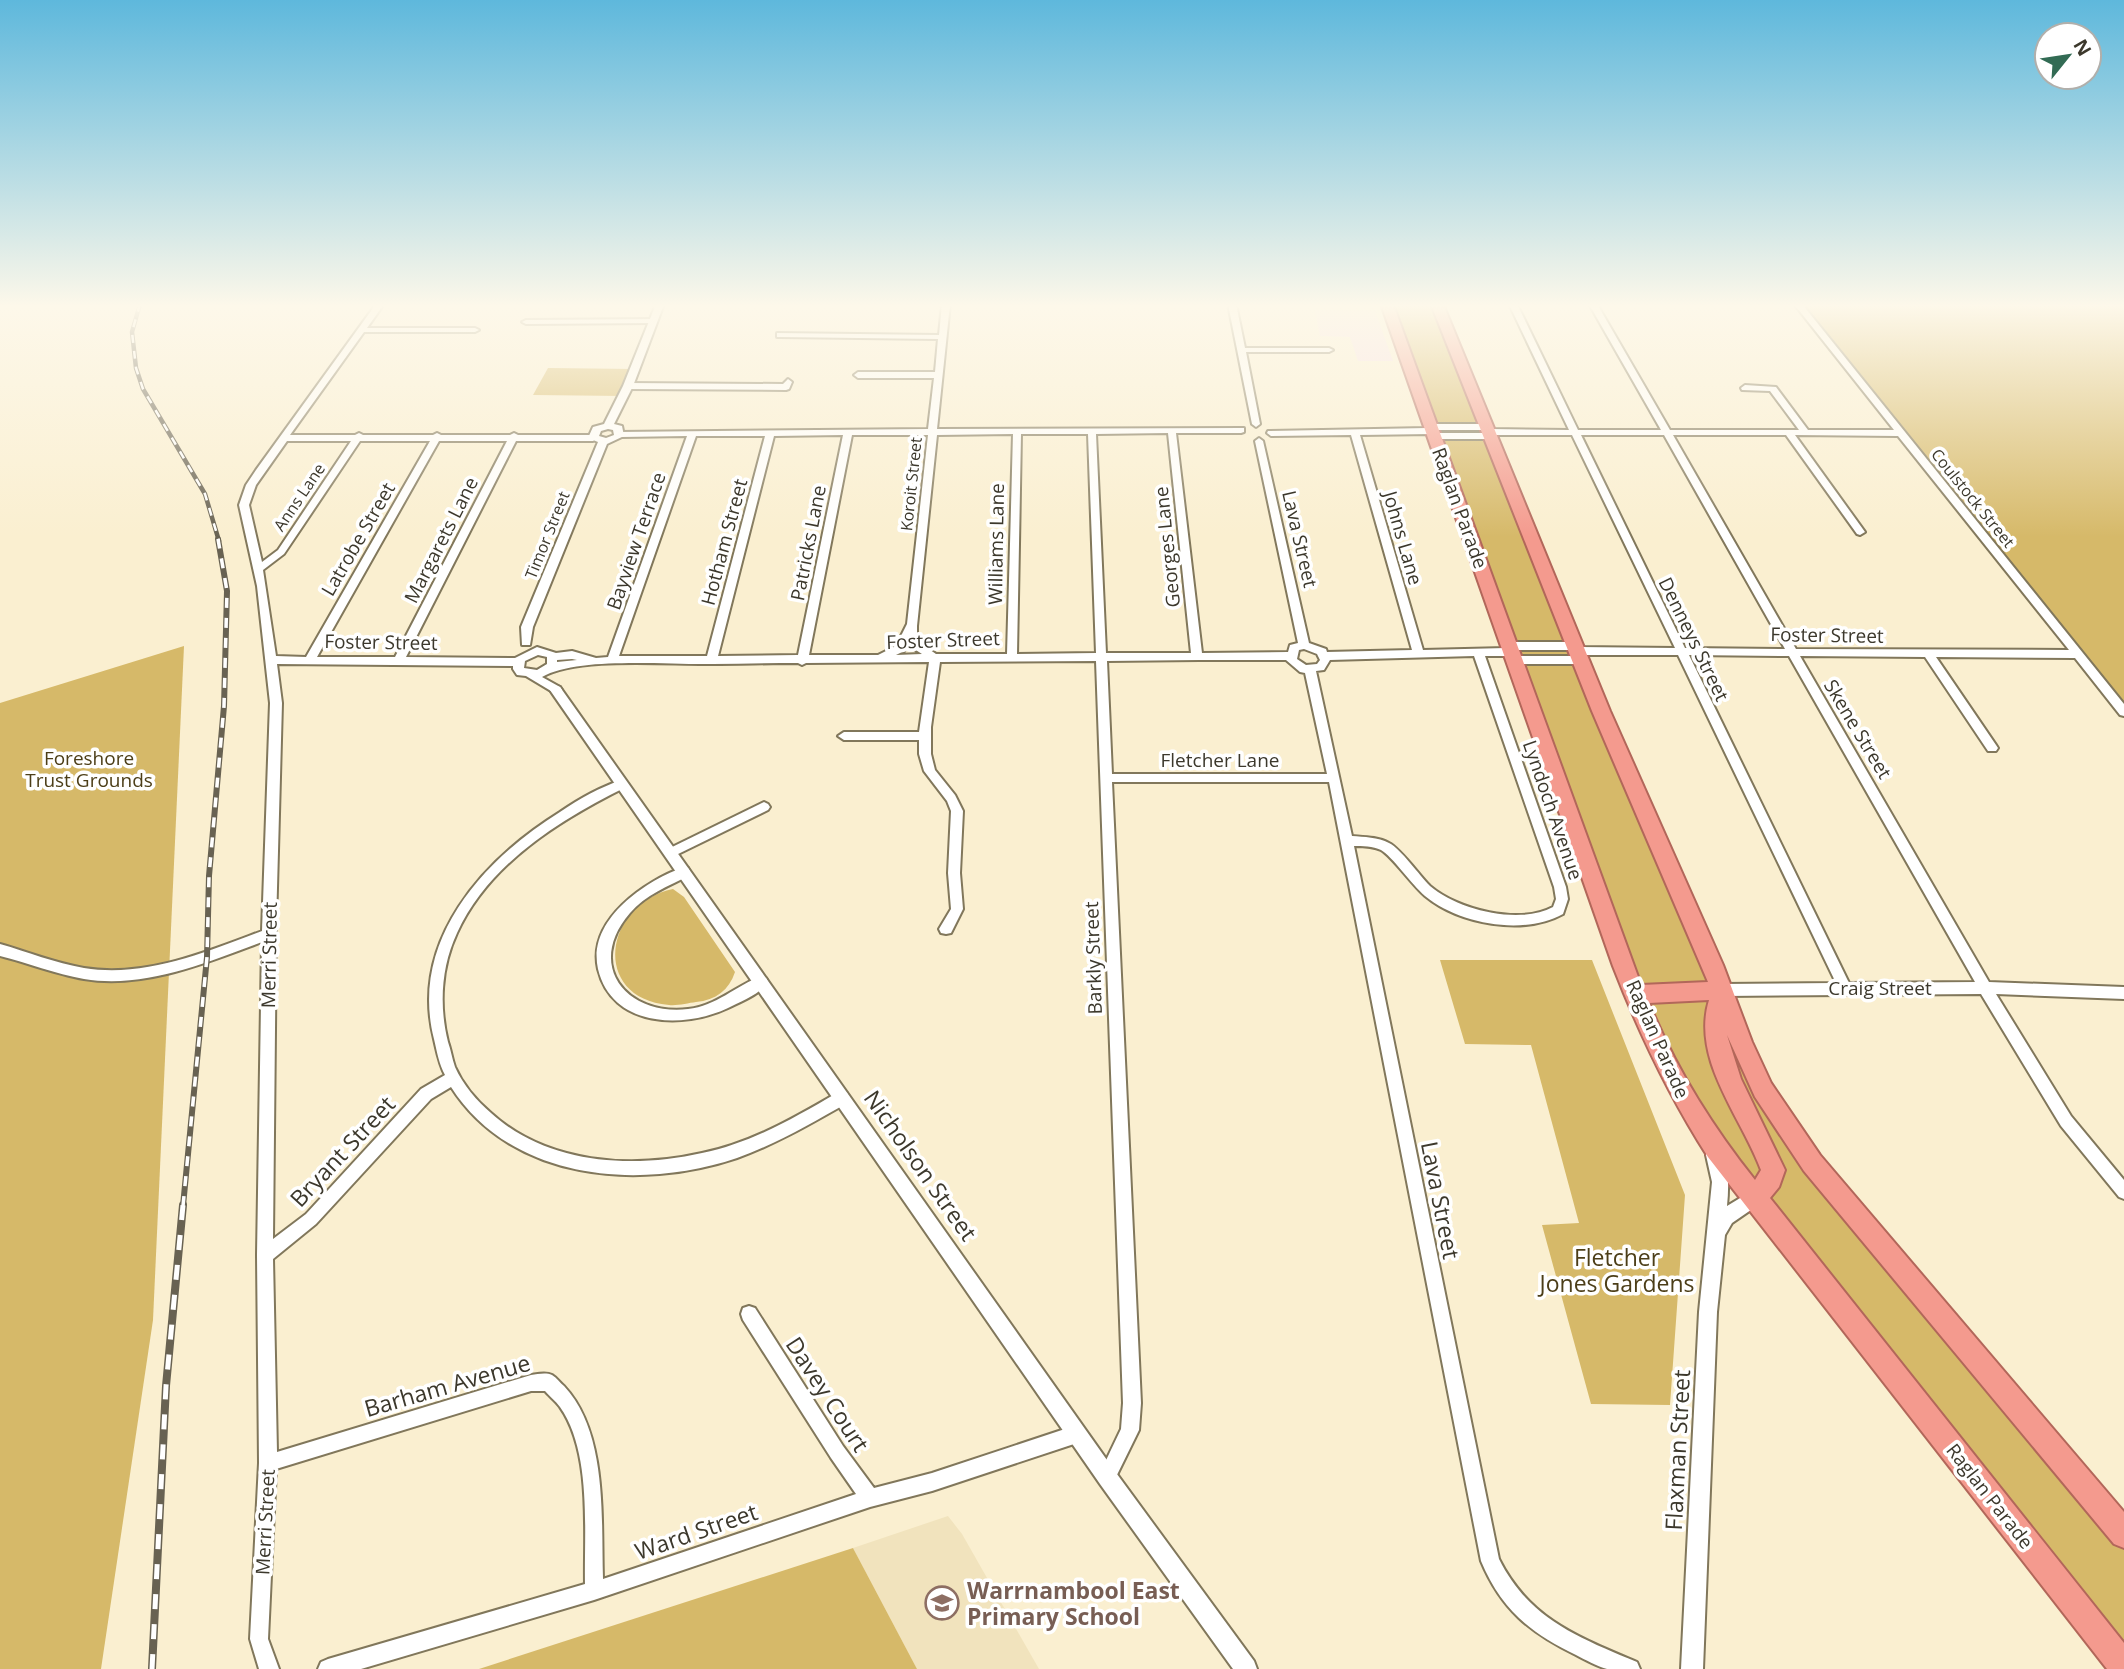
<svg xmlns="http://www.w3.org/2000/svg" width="2124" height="1669" viewBox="0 0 2124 1669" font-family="'Open Sans',sans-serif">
	<rect width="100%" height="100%" fill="#faefd0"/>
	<!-- commercial -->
	<path fill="#f7dee7" d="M1315,310L1375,311L1393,361H1358L1350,337L1320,336Z"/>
	<!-- built -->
	<path fill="#f1e3bd" d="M948,1516L962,1534L1039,1669H917L853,1548Z"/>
	<!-- green -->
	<g fill="#d6b969">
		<path d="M1387,304H1437L1763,1090L2124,1534V1666L1681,1094Z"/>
		<path d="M1802,304H2124V705Z"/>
		<path d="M548,368L635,369L624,396L533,395Z"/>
		<path d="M184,646L153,1320L101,1669H0V703Z"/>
		<path d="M673,889L684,897L735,972C729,990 716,1000 696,1002C688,1003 677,1006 669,1005C590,998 604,903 673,889Z"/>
		<path d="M1440,960H1592L1685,1195L1670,1405L1591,1404L1542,1225L1579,1223L1531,1045L1465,1044Z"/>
		<path d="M853,1548L917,1669H479Z"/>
	</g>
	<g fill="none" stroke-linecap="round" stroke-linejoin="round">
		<defs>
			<g id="minor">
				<path d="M376,304H384L367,328H475L479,330L475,332H364L290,435H355L359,433L363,435H433L437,433L441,435H510L514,433L518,435H593L597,438L593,441H516L406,657L515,658L537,647L556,653L572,651L596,658L608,657L687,436L621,437L618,436V432L928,429L934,378H858L854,375L858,372H935L938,339L780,337H777V333L939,335L942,304H950L937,429L1244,428V432L1241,433H1176L1202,653L1288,652L1290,645L1298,643L1255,441L1259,438L1263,441L1309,643L1326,649L1327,652L1412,650L1351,435L1271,436L1267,433L1268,431L1427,428V425L1430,424H1488L1492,427L1488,430H1436L1433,433H1486L1487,430L1490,429L1569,430L1509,304H1517L1578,430H1661L1589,304H1597L1670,430H1799L1770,391L1742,390L1741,388L1745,385L1776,387L1808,430H1894L1794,304H1802L2124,704V716L2120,715L2075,658L1936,657L1996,745L1998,748L1996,751H1988L1925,657L1800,656L1989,982L2124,987V999L1996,994L2071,1116L2124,1180V1199L2119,1197L2061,1126L1981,994L1723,996L1718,994L1716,990L1718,986L1723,984L1836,983L1678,655H1576L1572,654L1571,650H1517V655L1513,656H1485L1566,887L1568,899L1563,914C1523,936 1459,924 1425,896C1412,885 1392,856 1381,850C1373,846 1362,846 1354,846L1499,1559C1529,1619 1578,1637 1637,1662L1640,1669C1629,1669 1616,1669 1607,1669C1596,1666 1586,1660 1576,1655C1530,1633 1501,1609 1481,1561L1329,782H1112L1141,1403L1139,1430L1113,1483L1107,1486L1101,1483L1098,1477L1121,1429L1123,1403L1096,661L940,662L931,727V754L935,770L955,795L963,811L960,873L963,909L951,933L946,934L941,933L939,929L951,909L948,873L951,811L947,801L924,771L919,754V740H844L838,736L844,732H919L929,662L806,663L802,665L798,663C769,663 740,664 712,664C669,665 578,656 542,677L560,687L562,690L556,694L526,676L517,675L513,669V666L277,664L282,703L276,925L273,1239L306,1214L421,1089L445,1075C439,1064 437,1052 434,1039C409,941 483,860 560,812C579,799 600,787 622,780L628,784L626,787C560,820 489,863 457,933C441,967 439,1006 448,1042C451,1050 452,1059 455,1067C463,1085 477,1101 491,1113C547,1164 631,1169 702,1153C751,1143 794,1118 837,1093L842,1091L847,1093L849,1098L847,1103C812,1123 776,1144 737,1158C639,1191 511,1181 451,1087L431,1099L316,1224L273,1259L277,1452L531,1375C538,1374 546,1372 552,1375C557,1378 560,1383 564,1386C608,1433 601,1519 603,1579L856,1494L831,1458L743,1320L741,1314L743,1308L749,1306L755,1308L843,1446L874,1488L932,1473L1077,1425L1083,1428L1086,1434L1083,1440L1077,1443L932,1491L870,1507L594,1600L361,1669H318L321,1662L328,1659L585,1584C584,1532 592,1452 560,1407C556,1401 549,1396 545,1391H531L276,1469L268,1639L279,1669H259L250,1639L259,1463L257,1255L262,942C206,963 144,989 84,979C55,974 28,963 0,956V944C28,952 55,963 84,968C145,978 206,952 262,931L270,703L257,586L239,505L246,485L256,470ZM1168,433L1191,653H1106L1096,434ZM1013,434L1007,654H936L917,641V626L937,435ZM1021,434H1088L1096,653L1017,654ZM1432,434L1429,436L1433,439H1492L1495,438L1496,435H1572L1675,648L1578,647V643L1574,642H1510L1506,643L1505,646L1506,648L1423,650L1360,435ZM843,435L798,655L718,656L774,436ZM852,435H928L907,624L896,646L878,655H809ZM1581,435H1664L1785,649L1685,648ZM1673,435H1786L1857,534L1860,535L1865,532L1795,435L1898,436L2069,650L1796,649ZM696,436H765L707,656H619ZM287,441H351L278,550L262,562L249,505L256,485ZM360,441H430L306,657L276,656L263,570L284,554ZM439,441H507L395,657H317ZM908,643V645L922,654L896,655L904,651ZM1304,649L1317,654L1320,660L1317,664L1306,665L1297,659L1299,650ZM538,655L547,657V664L537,670L524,668L525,661ZM1689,655L1789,656L1975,982L1849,983ZM1474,656L1554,887L1556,899L1553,907C1519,925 1458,910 1430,886C1419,875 1401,849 1389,843C1378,837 1364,837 1352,836L1316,671L1324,670L1330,660ZM572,659L577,660L557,662V660ZM1199,660H1286L1300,672L1305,673L1327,774H1112L1107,661Z"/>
				<path d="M1228,304H1236L1245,348H1329L1333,350L1329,352H1246L1260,424L1256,427L1252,424Z"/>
				<path d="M656,319L657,321L653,323L526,324L522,322L526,320Z"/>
				<path d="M788,379L792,382L789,389L786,390L628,389L624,386L628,383L783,384Z"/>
				<path d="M1515,656H1580L1585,660L1580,664H1515L1510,660Z"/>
				<path d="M764,802L768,804L770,807L768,810L674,856H666L664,853L666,850Z"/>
				<path d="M684,867L688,868L690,872L688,876C669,886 645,895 630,913C585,965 626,1016 688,1009C716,1006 736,986 761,976L766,978L768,982C761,994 740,1002 728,1008C684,1029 612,1028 598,969C587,920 645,881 684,867Z"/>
			</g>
			<g id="tertiary">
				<path d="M656,304H664L633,386L614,424L622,426L624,436L607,444L533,627L530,645H522L521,627L598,442L588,438L593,427L604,424L623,386ZM608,429L613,430L614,435L606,438L599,436L601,431Z"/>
				<path d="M556,686L560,687L1114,1470L1254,1661L1257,1669H1233L1100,1484L552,693L550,690Z"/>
				<path d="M1715,1147L1721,1149C1729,1168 1729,1186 1727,1206L1755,1189L1761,1191L1764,1197L1761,1203L1732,1223L1725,1235L1717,1312L1703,1669H1681L1699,1312L1712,1182L1706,1155L1709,1149Z"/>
			</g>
			<path id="trunk" d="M1381,304H1393L1641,985L1708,982L1592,711L1431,304H1443L1610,711L1723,965L1752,1042L1771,1083L1820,1155L2124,1512V1548L2114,1544L1804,1171L1755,1097L1727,1035L1741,1079L1785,1170L1779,1187L1770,1198L2124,1643V1669H2107L1708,1157C1669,1096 1639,1033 1613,966ZM1709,1000C1691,1060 1741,1116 1761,1170L1755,1180C1711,1125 1675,1067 1649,1003Z"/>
		</defs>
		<!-- minor casing -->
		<use href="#minor" stroke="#81775b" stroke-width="4"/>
		<!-- tertiary casing -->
		<use href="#tertiary" stroke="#81775b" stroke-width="4"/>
		<!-- trunk casing -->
		<use href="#trunk" stroke="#b2675a" stroke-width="4"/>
		<!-- minor -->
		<use href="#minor" fill="#fff" fill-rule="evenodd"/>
		<!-- tertiary -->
		<use href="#tertiary" fill="#fff" fill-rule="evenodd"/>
		<!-- trunk -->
		<use href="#trunk" fill="#f49a8e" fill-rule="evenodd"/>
		<defs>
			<path id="rail-far2" d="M140,304L132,332L136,368L143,389L205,494L219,541"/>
			<path id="rail-far1" d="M183,1206L207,957L209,876L224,706L227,591L218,539"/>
			<path id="rail" d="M152,1669L166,1386L183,1205"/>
		</defs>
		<!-- rail-far2 casing -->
		<use href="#rail-far2" stroke="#686252" stroke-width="4.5"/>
		<!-- rail-far1 casing -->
		<use href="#rail-far1" stroke="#686252" stroke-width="6"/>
		<!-- rail casing -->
		<use href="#rail" stroke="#686252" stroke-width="8"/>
		<!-- rail-far2 -->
		<use href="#rail-far2" stroke="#fff" stroke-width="2.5" stroke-dasharray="8" stroke-linecap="butt"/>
		<!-- rail-far1 -->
		<use href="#rail-far1" stroke="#fff" stroke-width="3.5" stroke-dasharray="10" stroke-linecap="butt"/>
		<!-- rail -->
		<use href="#rail" stroke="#fff" stroke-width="5" stroke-dasharray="15" stroke-linecap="butt"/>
	</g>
	<!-- sky -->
	<linearGradient id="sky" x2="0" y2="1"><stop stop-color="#5eb8dc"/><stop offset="0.57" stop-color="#fdf8ea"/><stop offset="1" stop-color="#fdf8ea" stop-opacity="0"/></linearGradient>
	<rect width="2124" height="537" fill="url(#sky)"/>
	<!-- icons -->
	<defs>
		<symbol id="school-ring" viewBox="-11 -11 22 22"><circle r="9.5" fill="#fff" stroke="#8d6e63" stroke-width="1.5"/><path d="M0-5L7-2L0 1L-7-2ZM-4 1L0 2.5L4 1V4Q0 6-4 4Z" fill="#8d6e63"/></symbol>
	</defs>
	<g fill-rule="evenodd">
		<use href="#school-ring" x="923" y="1584" width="38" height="38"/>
	</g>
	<g text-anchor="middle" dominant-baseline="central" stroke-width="7" stroke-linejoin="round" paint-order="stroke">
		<!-- far-street labels -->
		<g font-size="16" fill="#3c382c" stroke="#fff">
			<text transform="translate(911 484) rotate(-84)">Koroit Street</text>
			<text transform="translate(299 497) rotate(-56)">Anns Lane</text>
			<text transform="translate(1973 498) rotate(51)">Coulstock Street</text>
			<text transform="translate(547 535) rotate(-68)">Timor Street</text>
		</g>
		<!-- street labels -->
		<g font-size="19" fill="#3c382c" stroke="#fff">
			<text transform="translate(1460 508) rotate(70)">Raglan Parade</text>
			<text transform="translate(1403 538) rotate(74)">Johns Lane</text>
			<text transform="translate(358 539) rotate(-60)">Latrobe Street</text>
			<text transform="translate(1300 539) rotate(77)">Lava Street</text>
			<text transform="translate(441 540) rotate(-63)">Margarets Lane</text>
			<text transform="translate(636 541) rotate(-71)">Bayview Terrace</text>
			<text transform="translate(724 542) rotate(-75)">Hotham Street</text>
			<text transform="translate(808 543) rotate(-79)">Patricks Lane</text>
			<text transform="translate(996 544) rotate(-89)">Williams Lane</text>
			<text transform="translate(1167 547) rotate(-96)">Georges Lane</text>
			<text transform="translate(1827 635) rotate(1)">Foster Street</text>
			<text transform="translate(1694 639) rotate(64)">Denneys Street</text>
			<text transform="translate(943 640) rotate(-2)">Foster Street</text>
			<text transform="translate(381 642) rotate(1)">Foster Street</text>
			<text transform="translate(1858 729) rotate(59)">Skene Street</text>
			<text x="1220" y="760">Fletcher Lane</text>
			<text transform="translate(1553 810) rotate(71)">Lyndoch Avenue</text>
			<text transform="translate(269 955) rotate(-89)">Merri Street</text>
			<text transform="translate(1093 958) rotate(-92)">Barkly Street</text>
			<text x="1880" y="988">Craig Street</text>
			<text transform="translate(1658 1039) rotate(66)">Raglan Parade</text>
			<text transform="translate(1990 1496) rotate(52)">Raglan Parade</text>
			<text transform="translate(265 1522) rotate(-87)">Merri Street</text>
		</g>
		<!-- park labels -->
		<g font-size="19" fill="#4c3e18" stroke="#fff">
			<text x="89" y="758">Foreshore<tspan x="89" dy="22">Trust Grounds</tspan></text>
		</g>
		<!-- near-street labels -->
		<g font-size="23" fill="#3c382c" stroke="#fff">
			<text transform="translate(342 1151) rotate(-47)">Bryant Street</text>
			<text transform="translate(921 1165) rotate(55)">Nicholson Street</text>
			<text transform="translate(1441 1200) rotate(79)">Lava Street</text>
			<text transform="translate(447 1385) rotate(-16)">Barham Avenue</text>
			<text transform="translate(828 1394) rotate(57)">Davey Court</text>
			<text transform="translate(1677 1450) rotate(-87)">Flaxman Street</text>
			<text transform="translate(696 1531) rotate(-19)">Ward Street</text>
		</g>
		<!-- near-park labels -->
		<g font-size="23" fill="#4c3e18" stroke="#fff">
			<text x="1617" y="1257">Fletcher<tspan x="1617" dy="26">Jones Gardens</tspan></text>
		</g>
		<!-- near-education labels -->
		<g font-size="23" font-weight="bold" fill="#785e54" stroke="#fff" text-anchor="start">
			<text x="967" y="1590">Warrnambool East<tspan x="967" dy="26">Primary School</tspan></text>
		</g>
	</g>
	<!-- north arrow -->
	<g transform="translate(2068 56) rotate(60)"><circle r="33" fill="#ffffff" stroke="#b1afab" stroke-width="2"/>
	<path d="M0-5L12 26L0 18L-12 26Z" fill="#326b54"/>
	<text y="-10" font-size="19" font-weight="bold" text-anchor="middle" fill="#3c382c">N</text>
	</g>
</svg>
